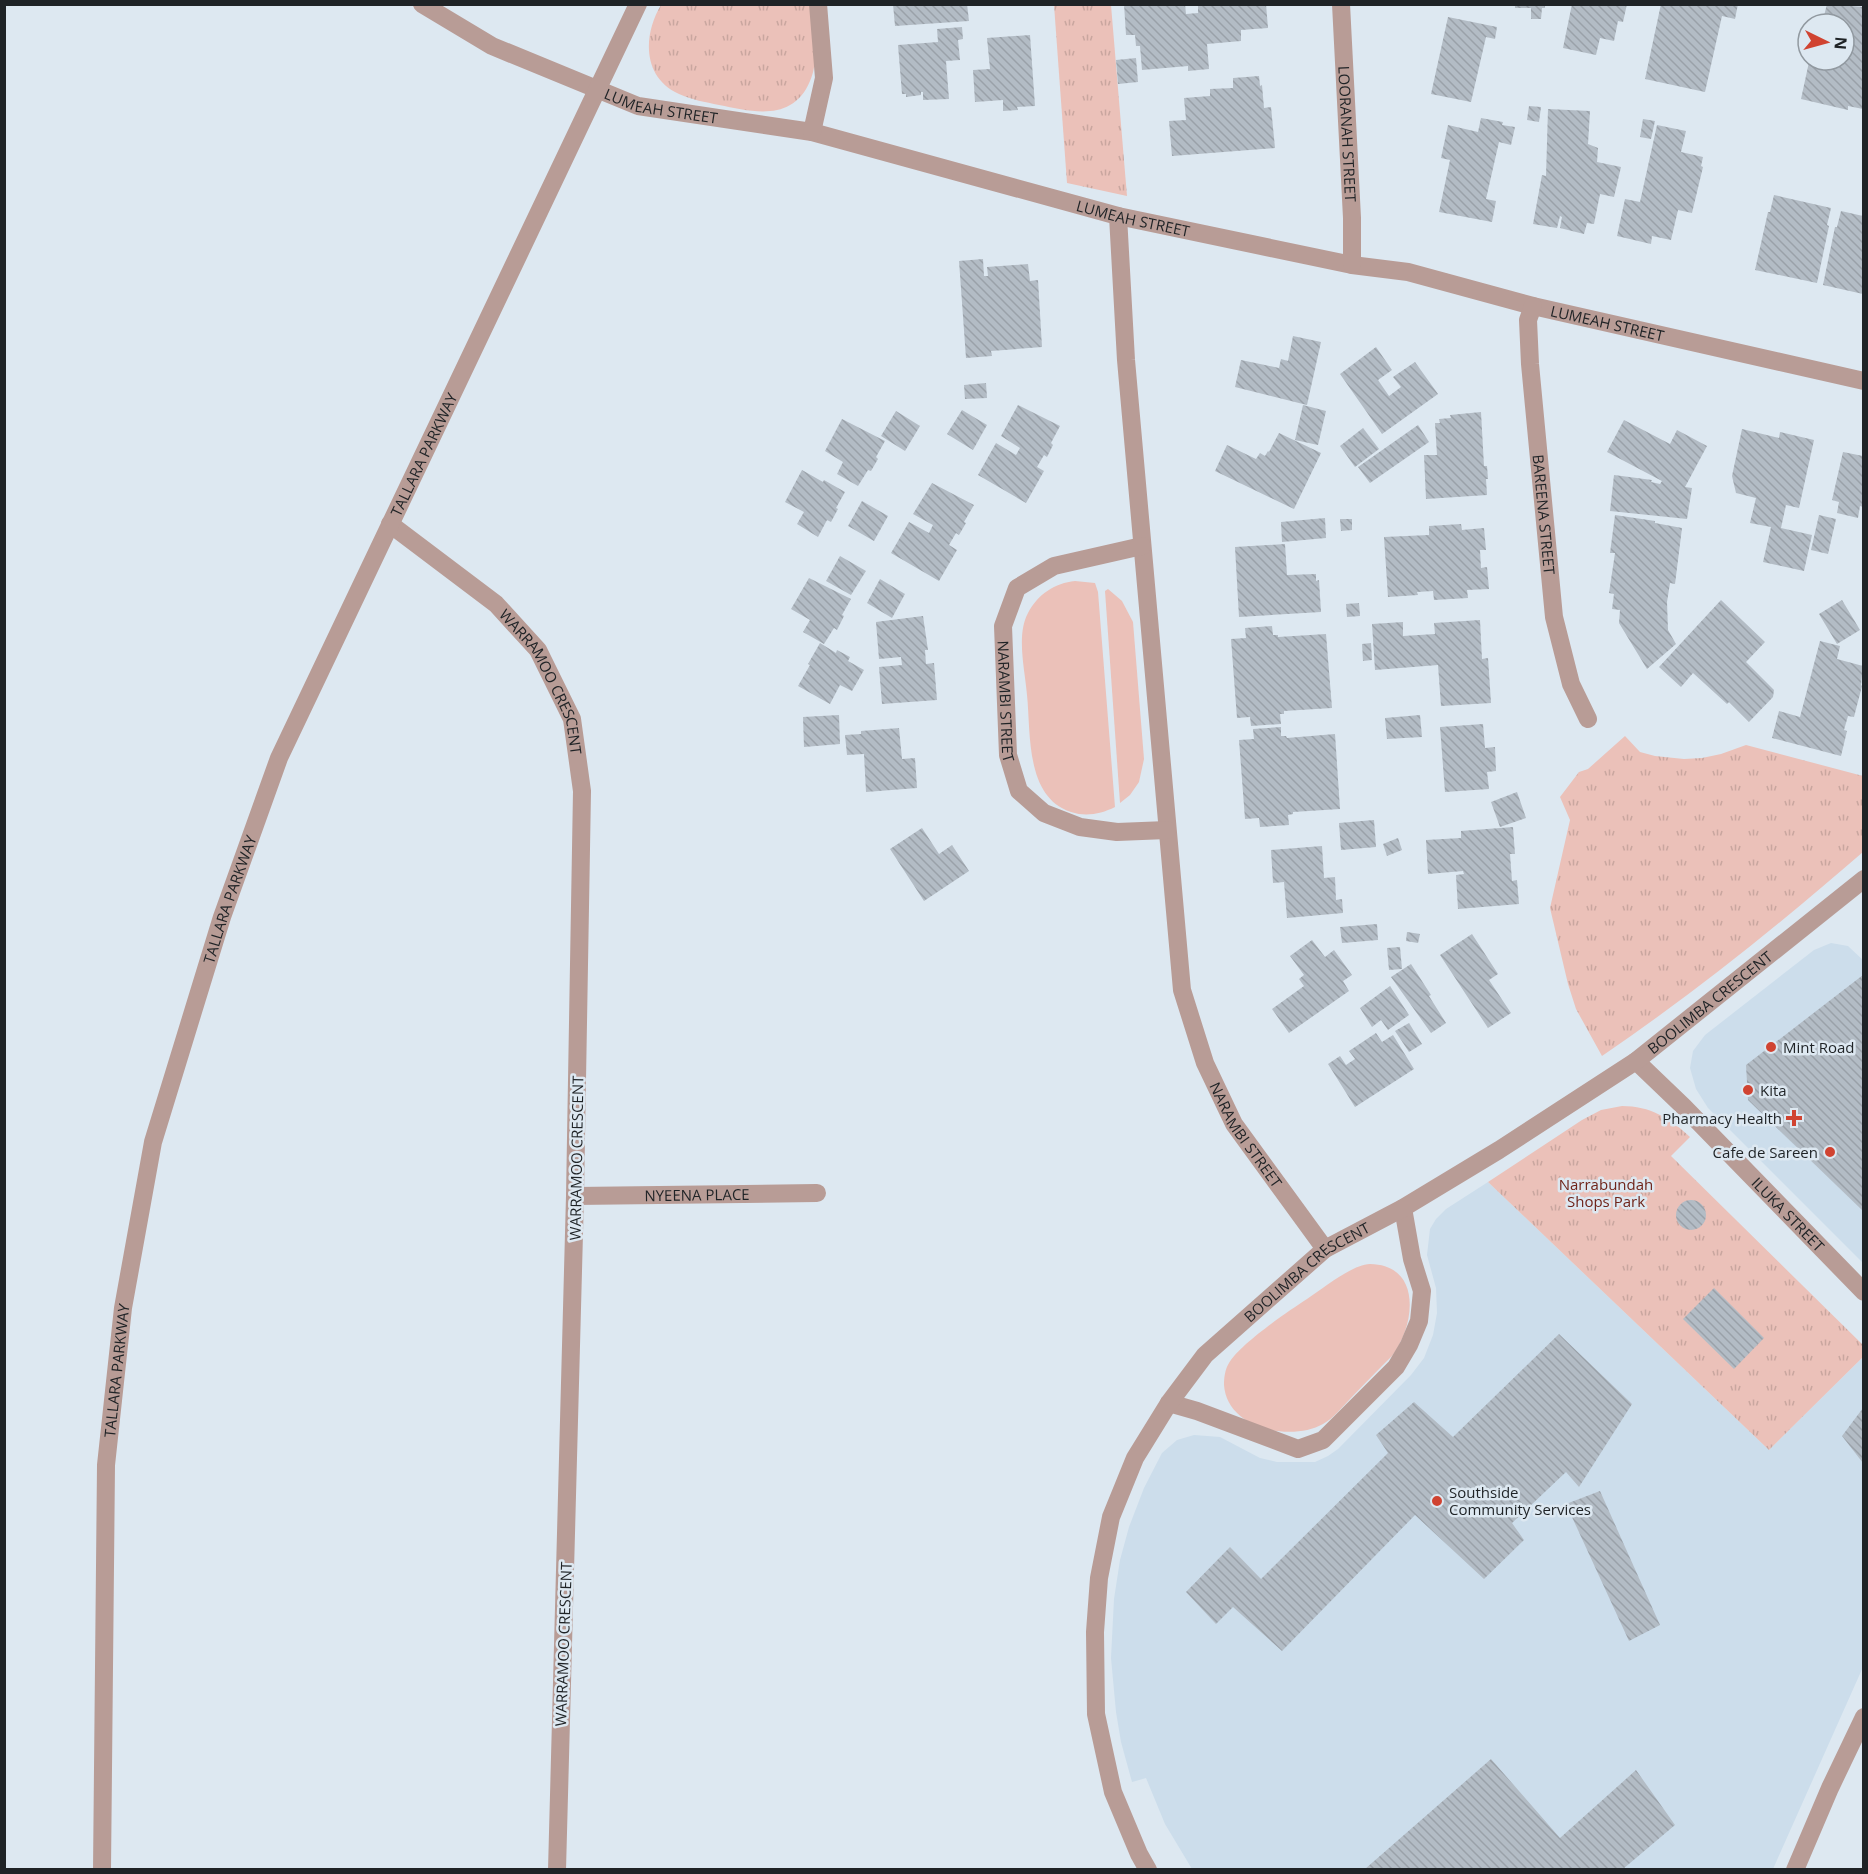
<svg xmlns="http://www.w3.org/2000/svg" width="1868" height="1874" viewBox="0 0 1868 1874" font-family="'Open Sans',sans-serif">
	<defs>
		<pattern id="park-tufts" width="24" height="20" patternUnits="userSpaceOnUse" patternTransform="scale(1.5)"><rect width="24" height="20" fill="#ebc1b9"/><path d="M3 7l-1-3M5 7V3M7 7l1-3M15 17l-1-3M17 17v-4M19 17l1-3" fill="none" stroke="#c9a69f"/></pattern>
		<pattern id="building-back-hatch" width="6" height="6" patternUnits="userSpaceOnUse" patternTransform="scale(1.5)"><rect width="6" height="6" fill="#b3bcc5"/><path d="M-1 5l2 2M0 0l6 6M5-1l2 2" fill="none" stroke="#9aa1a9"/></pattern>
	</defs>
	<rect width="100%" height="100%" fill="#dde8f1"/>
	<!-- built -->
	<g fill="#ccddeb">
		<path d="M1831,943L1848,946L1864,961L1863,1263L1708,1108L1696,1089L1690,1068L1693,1051L1705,1035L1814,950Z"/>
		<path d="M1488,1182L1769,1450L1863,1357V1667L1773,1869H1192L1165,1824L1146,1778L1132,1782L1121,1742L1116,1712L1111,1658L1114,1599L1120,1560L1129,1527L1144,1488L1162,1453L1177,1440L1194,1435L1220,1437L1260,1458L1277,1462H1315L1328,1456L1338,1449L1411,1375L1424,1358L1433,1335L1437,1313L1436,1288L1427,1255L1430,1229L1436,1219L1446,1209Z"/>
	</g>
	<!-- grass -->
	<g fill="#ebc1b9">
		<path d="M1075,581L1095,583L1098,592L1115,807C1101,814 1086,817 1071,812C1025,797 1031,733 1027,695C1025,670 1016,635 1028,613C1038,594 1055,583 1075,581Z"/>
		<path d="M1108,589L1122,601L1133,622L1144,759L1139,782L1130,795L1120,803L1105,591Z"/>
		<path d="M1370,1264C1423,1265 1415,1326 1392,1356C1378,1370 1364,1384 1350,1399C1342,1407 1334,1418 1323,1424C1291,1442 1227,1429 1224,1385C1224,1378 1225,1369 1229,1363C1240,1344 1287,1312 1307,1299C1324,1288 1351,1265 1370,1264Z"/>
	</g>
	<!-- park -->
	<g fill="url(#park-tufts)">
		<path d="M661,5H811C813,28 820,59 810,81C793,122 753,112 719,105C705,102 692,100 679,94C642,77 643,35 661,5Z"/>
		<path d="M1054,5H1111L1127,196L1067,183Z"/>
		<path d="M1625,736L1640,752L1655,756L1684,759L1702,758L1721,754L1746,745L1863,776V852C1780,924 1693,994 1602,1056L1576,1009L1568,984L1550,908L1570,820L1560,797L1579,772L1588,769Z"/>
		<path d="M1622,1106C1650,1106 1670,1118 1690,1137L1671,1156L1863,1345V1357L1769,1450L1488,1182L1582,1120L1601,1110Z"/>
	</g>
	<!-- building -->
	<g fill="url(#building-back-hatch)">
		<path d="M893,4H967L969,21L895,26Z"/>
		<path d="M1124,4H1185L1186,14L1198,13V4H1266L1268,28L1241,30V41L1207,44L1209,69L1188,71V66L1142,70L1140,46H1136L1135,35H1126Z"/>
		<path d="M1515,4H1545V8H1542L1541,19H1531V8H1515Z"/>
		<path d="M1572,4H1627L1623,22L1618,21L1614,41L1600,38L1596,55L1563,48Z"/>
		<path d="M1661,4H1738L1735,19L1722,16L1705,92L1645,79Z"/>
		<path d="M1827,4L1863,7V109L1848,106V110L1801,99L1809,62L1813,63L1814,60H1844V24H1822Z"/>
		<path d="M1448,17L1497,27L1495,39L1486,37L1471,102L1431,94Z"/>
		<path d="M962,27L963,39L958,40L960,60L946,61L949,99L923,100V92H921V95L906,97V94H902L898,45L938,42L937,29Z"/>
		<path d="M1030,35L1035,106L1017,107L1018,110L1003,111V100L975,102L973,70L990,69L987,38Z"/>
		<path d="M1136,58L1138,82L1118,84L1116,60Z"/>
		<path d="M1259,76L1260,86L1262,85L1264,108L1271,107L1275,148L1172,156L1169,121L1186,120L1184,98L1210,96V89L1233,88V78Z"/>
		<path d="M1529,106L1541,107L1539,122L1527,120Z"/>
		<path d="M1548,109L1590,111L1588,144L1598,148L1597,162L1621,167L1614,197L1600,194L1594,224L1587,223L1584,234L1560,228L1562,217L1560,216L1557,228L1533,224L1542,175L1546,176Z"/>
		<path d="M1481,118L1503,122L1502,125L1515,127L1511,145L1499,142L1486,199L1496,201L1492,222L1439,212L1450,160L1441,158L1448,125L1478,132Z"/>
		<path d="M1643,119L1655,121L1651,139L1640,137Z"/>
		<path d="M1657,125L1686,131L1681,152L1703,157L1701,166L1703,167L1692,213L1678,210L1671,240L1652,236L1651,244L1617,236L1625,199L1640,202Z"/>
		<path d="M1774,195L1831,208L1827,225L1829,226L1817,283L1755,270L1768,212H1770Z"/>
		<path d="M1841,211L1863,216V294L1823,285L1835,227H1837Z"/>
		<path d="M983,259L984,276H988L987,267L1028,264L1030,281L1038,280L1042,347L991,351L992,356L966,358L959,261Z"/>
		<path d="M1293,336L1321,342L1307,405L1235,387L1241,360L1279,368L1281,359L1288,361Z"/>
		<path d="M1376,347L1392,370L1378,380L1389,396L1401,387L1393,377L1415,362L1438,394L1382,434L1340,374Z"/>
		<path d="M986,383L987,398L965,399L964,385Z"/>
		<path d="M1018,405L1060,426L1051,443L1053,445L1047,457L1044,455L1037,467L1044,471L1026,503L978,475L996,443L1016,455L1020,448L1001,436Z"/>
		<path d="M1303,405L1326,411L1318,445L1295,440Z"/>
		<path d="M962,410L987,425L973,450L947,434Z"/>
		<path d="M896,411L920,426L905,451L881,436Z"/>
		<path d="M1481,412L1484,466H1487L1488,479H1486L1487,495L1426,499L1424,455H1437L1435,423H1440L1439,419L1451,418L1450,415Z"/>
		<path d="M842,419L885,441L876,457L878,459L871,471L868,470L858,486L837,474L843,462L825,451Z"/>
		<path d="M1624,420L1670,444L1677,430L1707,446L1685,487L1692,488L1687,519L1610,511L1614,475L1652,480L1651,482L1660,484L1662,481L1607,452Z"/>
		<path d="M1418,425L1429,442L1370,483L1358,467Z"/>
		<path d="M1363,428L1379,449L1355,467L1340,446Z"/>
		<path d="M1742,429L1779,438L1780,432L1814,440L1799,508L1786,505L1781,528L1812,535L1804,571L1763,562L1771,527L1750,523L1756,498L1736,493L1732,476Z"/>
		<path d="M1279,433L1321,453L1294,509L1215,471L1227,445L1256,459L1260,453L1265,456L1268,451L1269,452Z"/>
		<path d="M1843,452L1863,456V507L1860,506L1858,518L1837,513L1839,502L1832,500Z"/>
		<path d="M802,470L823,482L824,480L845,492L836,508L838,509L831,522L827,520L818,537L797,524L804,512L785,502Z"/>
		<path d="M932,483L974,505L964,522L966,523L959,535L956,533L949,545L957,550L939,581L891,553L909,522L929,533L933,525L913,514Z"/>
		<path d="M862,501L888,516L874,541L848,526Z"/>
		<path d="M1615,515L1655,521V523L1682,528L1675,584L1670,583L1667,602L1668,630L1676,644L1647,669L1619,623L1620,610L1612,609L1614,594L1609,593L1615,553H1610Z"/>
		<path d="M1819,515L1836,519L1828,554L1811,550Z"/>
		<path d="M1325,518L1326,538L1282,542L1281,522Z"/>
		<path d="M1340,519H1352V530L1341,531Z"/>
		<path d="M1461,524L1462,530L1484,528L1486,550H1480L1481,568L1487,567L1489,589L1467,590L1468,598L1434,600L1433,591L1417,592L1418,595L1388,597L1384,537L1429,535V526Z"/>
		<path d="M1285,544L1287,575L1316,574V581L1319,580L1321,612L1239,617L1235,547Z"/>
		<path d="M840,556L866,571L851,595L826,581Z"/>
		<path d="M809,578L851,599L842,615L844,616L837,630L834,628L824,644L803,632L810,620L791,609Z"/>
		<path d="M880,579L905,594L892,618L867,603Z"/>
		<path d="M1721,600L1765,642L1746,662L1774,690L1773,697L1749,722L1729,702L1727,704L1693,673L1681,687L1659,667Z"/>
		<path d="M1842,600L1860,630L1837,644L1819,614Z"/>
		<path d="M1359,603L1360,616L1347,617L1346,604Z"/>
		<path d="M923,616L928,650H925L926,664L934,663L937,700L882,704L879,667L902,665L901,657L879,659L876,622Z"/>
		<path d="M1480,620L1482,659L1488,658L1491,703L1441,706L1438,665L1375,670L1372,624L1403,622V636L1435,634L1434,623Z"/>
		<path d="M1272,626L1273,635H1278V637L1326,634L1332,708L1284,711V714H1280L1281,724L1251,726L1250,717L1237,718L1231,639L1246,638L1245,628Z"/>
		<path d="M1820,641L1840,646L1837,659L1863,666L1861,685L1862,686L1854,717L1848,716L1844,730L1847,731L1841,756L1772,738L1779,711L1800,717Z"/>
		<path d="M820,643L836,653L837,650L850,657L848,661L864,670L852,691L840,685L830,704L798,686L810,665L808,664Z"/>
		<path d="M1371,643L1372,660L1363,661L1362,644Z"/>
		<path d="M839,715L840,744L804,747L803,717Z"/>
		<path d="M1420,715L1422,737L1387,739L1385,718Z"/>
		<path d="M1483,724L1485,748L1495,747L1496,771L1487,772L1489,789L1445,792L1440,727Z"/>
		<path d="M1281,727V736H1286L1287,738L1335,734L1340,809L1293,812V814L1288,815L1289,825L1260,827L1259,818L1245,819L1239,740L1254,739L1253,729Z"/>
		<path d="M899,728L902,759L915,758L917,788L866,792L864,754L847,755L845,735L861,734V731Z"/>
		<path d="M1517,792L1526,818L1500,827L1491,802Z"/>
		<path d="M1374,820L1376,847L1341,850L1339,823Z"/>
		<path d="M1513,827L1515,854H1510L1512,881L1517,880L1519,904L1458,909L1456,875L1464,874L1463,871L1428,874L1426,840L1461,838V831Z"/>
		<path d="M922,828L939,854L952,845L969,871L924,901L890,849Z"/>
		<path d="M1398,838L1402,850L1387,856L1383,844Z"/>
		<path d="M1322,846L1324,878L1335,877L1336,900L1342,899L1343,913L1287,918L1284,882L1273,883L1271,850Z"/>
		<path d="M1377,924L1378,940L1342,943L1340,927Z"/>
		<path d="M1407,932L1420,934L1418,943L1406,941Z"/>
		<path d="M1472,934L1498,974L1489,980L1511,1013L1488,1028L1440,955Z"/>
		<path d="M1312,940L1325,957L1334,950L1352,975L1343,981L1349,991L1289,1033L1272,1009L1304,986L1299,979L1304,975L1290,956Z"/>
		<path d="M1400,947L1402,969L1389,970L1387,948Z"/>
		<path d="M1411,964L1431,995L1429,996L1446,1023L1431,1033L1391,977Z"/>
		<path d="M1863,975V1211L1748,1100L1746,1065Z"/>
		<path d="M1390,986L1409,1015L1388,1030L1381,1020L1372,1027L1360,1008Z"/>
		<path d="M1409,1023L1422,1044L1409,1052L1395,1031Z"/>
		<path d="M1376,1033L1382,1042L1393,1035L1414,1069L1355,1107L1328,1064L1340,1056L1346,1065L1355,1059L1349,1051Z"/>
		<circle cx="1691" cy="1215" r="15"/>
		<path d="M1714,1288L1764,1338L1734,1369L1683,1319Z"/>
		<path d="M1559,1334L1632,1404L1579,1487L1566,1472L1512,1523L1524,1540L1484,1579L1415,1515L1282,1651L1233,1607L1216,1624L1186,1592L1230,1547L1261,1579L1388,1453L1376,1435L1414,1402L1453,1437Z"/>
		<path d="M1863,1408V1463L1842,1436Z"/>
		<path d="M1600,1491L1660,1625L1629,1641L1566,1504Z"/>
		<path d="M1491,1759L1560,1838L1636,1770L1675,1825L1623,1869H1365Z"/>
	</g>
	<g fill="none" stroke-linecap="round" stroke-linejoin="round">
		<!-- minor -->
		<g stroke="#b89c96" stroke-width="18">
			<path id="s1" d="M422,4L492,46L638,106L812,132L1118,216L1352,265L1408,272L1533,306L1864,381"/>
			<path id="s2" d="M1341,4L1352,218V265"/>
			<path d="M812,132L824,78L818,4"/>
			<path id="s3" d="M1118,216L1126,360L1182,990L1205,1063L1234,1124L1325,1249"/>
			<path id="s4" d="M1533,306L1528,320L1530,364L1554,617L1571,684L1588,719"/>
			<path id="s5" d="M390,524L496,604L538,650L572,719L582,791L575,1196L557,1870"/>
			<path id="s6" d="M1142,546L1054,566L1017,588L1003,626L1008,755L1019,791L1044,813L1080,827L1117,832L1167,830"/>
			<path id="s7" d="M1636,1061L1684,1107L1864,1292"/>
			<path id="s8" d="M575,1196L817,1193"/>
			<path d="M1169,1403L1197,1411L1298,1449L1323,1440L1396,1367L1409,1345L1419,1321L1422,1291L1412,1259L1403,1208"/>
			<path id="s9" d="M102,1870L106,1465L123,1308L153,1142L222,917L279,758L638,4"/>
			<path id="s10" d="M1148,1870L1139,1854L1113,1792L1096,1714L1095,1632L1099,1578L1111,1517L1135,1458L1169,1403L1205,1355L1325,1249L1403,1208L1499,1150L1636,1061L1864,879"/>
			<path d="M1795,1870L1830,1788L1864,1717"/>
		</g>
	</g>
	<!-- markers -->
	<g fill="#d04331" stroke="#dde8f1" stroke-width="2">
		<circle cx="1771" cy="1047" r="6"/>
		<circle cx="1748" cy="1090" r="6"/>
		<path d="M1791 1109h6v6h6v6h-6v6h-6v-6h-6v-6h6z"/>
		<circle cx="1830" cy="1152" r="6"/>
		<circle cx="1437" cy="1501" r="6"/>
	</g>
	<g text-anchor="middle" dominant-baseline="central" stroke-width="5" stroke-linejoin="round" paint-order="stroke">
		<!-- street labels -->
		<g font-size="15" fill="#1f2326" stroke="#dde8f1">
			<text stroke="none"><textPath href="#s1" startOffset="262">LUMEAH STREET</textPath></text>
			<text stroke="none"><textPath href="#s2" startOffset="130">LOORANAH STREET</textPath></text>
			<text stroke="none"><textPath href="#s1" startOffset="748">LUMEAH STREET</textPath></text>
			<text stroke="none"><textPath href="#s1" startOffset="1234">LUMEAH STREET</textPath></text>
			<text stroke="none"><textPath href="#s9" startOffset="1472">TALLARA PARKWAY</textPath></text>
			<text stroke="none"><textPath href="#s4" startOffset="210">BAREENA STREET</textPath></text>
			<text stroke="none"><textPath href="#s5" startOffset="225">WARRAMOO CRESCENT</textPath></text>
			<text stroke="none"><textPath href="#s6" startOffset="249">NARAMBI STREET</textPath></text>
			<text stroke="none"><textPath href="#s9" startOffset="986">TALLARA PARKWAY</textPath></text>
			<text stroke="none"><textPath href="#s10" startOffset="1170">BOOLIMBA CRESCENT</textPath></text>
			<text stroke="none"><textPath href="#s3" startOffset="936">NARAMBI STREET</textPath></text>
			<text transform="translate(576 1158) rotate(-89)">WARRAMOO CRESCENT</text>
			<text stroke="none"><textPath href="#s8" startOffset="122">NYEENA PLACE</textPath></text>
			<text stroke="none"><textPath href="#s7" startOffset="216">ILUKA STREET</textPath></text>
			<text stroke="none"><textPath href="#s10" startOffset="684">BOOLIMBA CRESCENT</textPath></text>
			<text stroke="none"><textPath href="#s9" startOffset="500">TALLARA PARKWAY</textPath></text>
			<text transform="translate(563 1644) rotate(-88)">WARRAMOO CRESCENT</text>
		</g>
		<!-- poi labels -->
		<g font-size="15" fill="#1f2326" stroke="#dde8f1" text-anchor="start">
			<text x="1783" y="1047">Mint Road</text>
			<text x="1760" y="1090">Kita</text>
			<text x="1782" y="1118" text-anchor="end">Pharmacy Health</text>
			<text x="1818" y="1152" text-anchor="end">Cafe de Sareen</text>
			<text x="1449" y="1492">Southside<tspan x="1449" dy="17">Community Services</tspan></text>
		</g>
		<!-- park labels -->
		<g font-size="15" fill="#6f241a" stroke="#dde8f1">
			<text x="1606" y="1184">Narrabundah<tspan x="1606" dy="17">Shops Park</tspan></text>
		</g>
	</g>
	<!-- border -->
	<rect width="1868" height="1874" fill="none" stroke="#1f2326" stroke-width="12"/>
	<!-- north arrow -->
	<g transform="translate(1826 42) rotate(95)"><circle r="28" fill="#dde8f1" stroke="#9199a0" stroke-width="1.5"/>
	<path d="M0-4.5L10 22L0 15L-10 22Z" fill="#d04331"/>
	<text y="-9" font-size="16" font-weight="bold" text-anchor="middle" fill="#1f2326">N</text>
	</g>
</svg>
